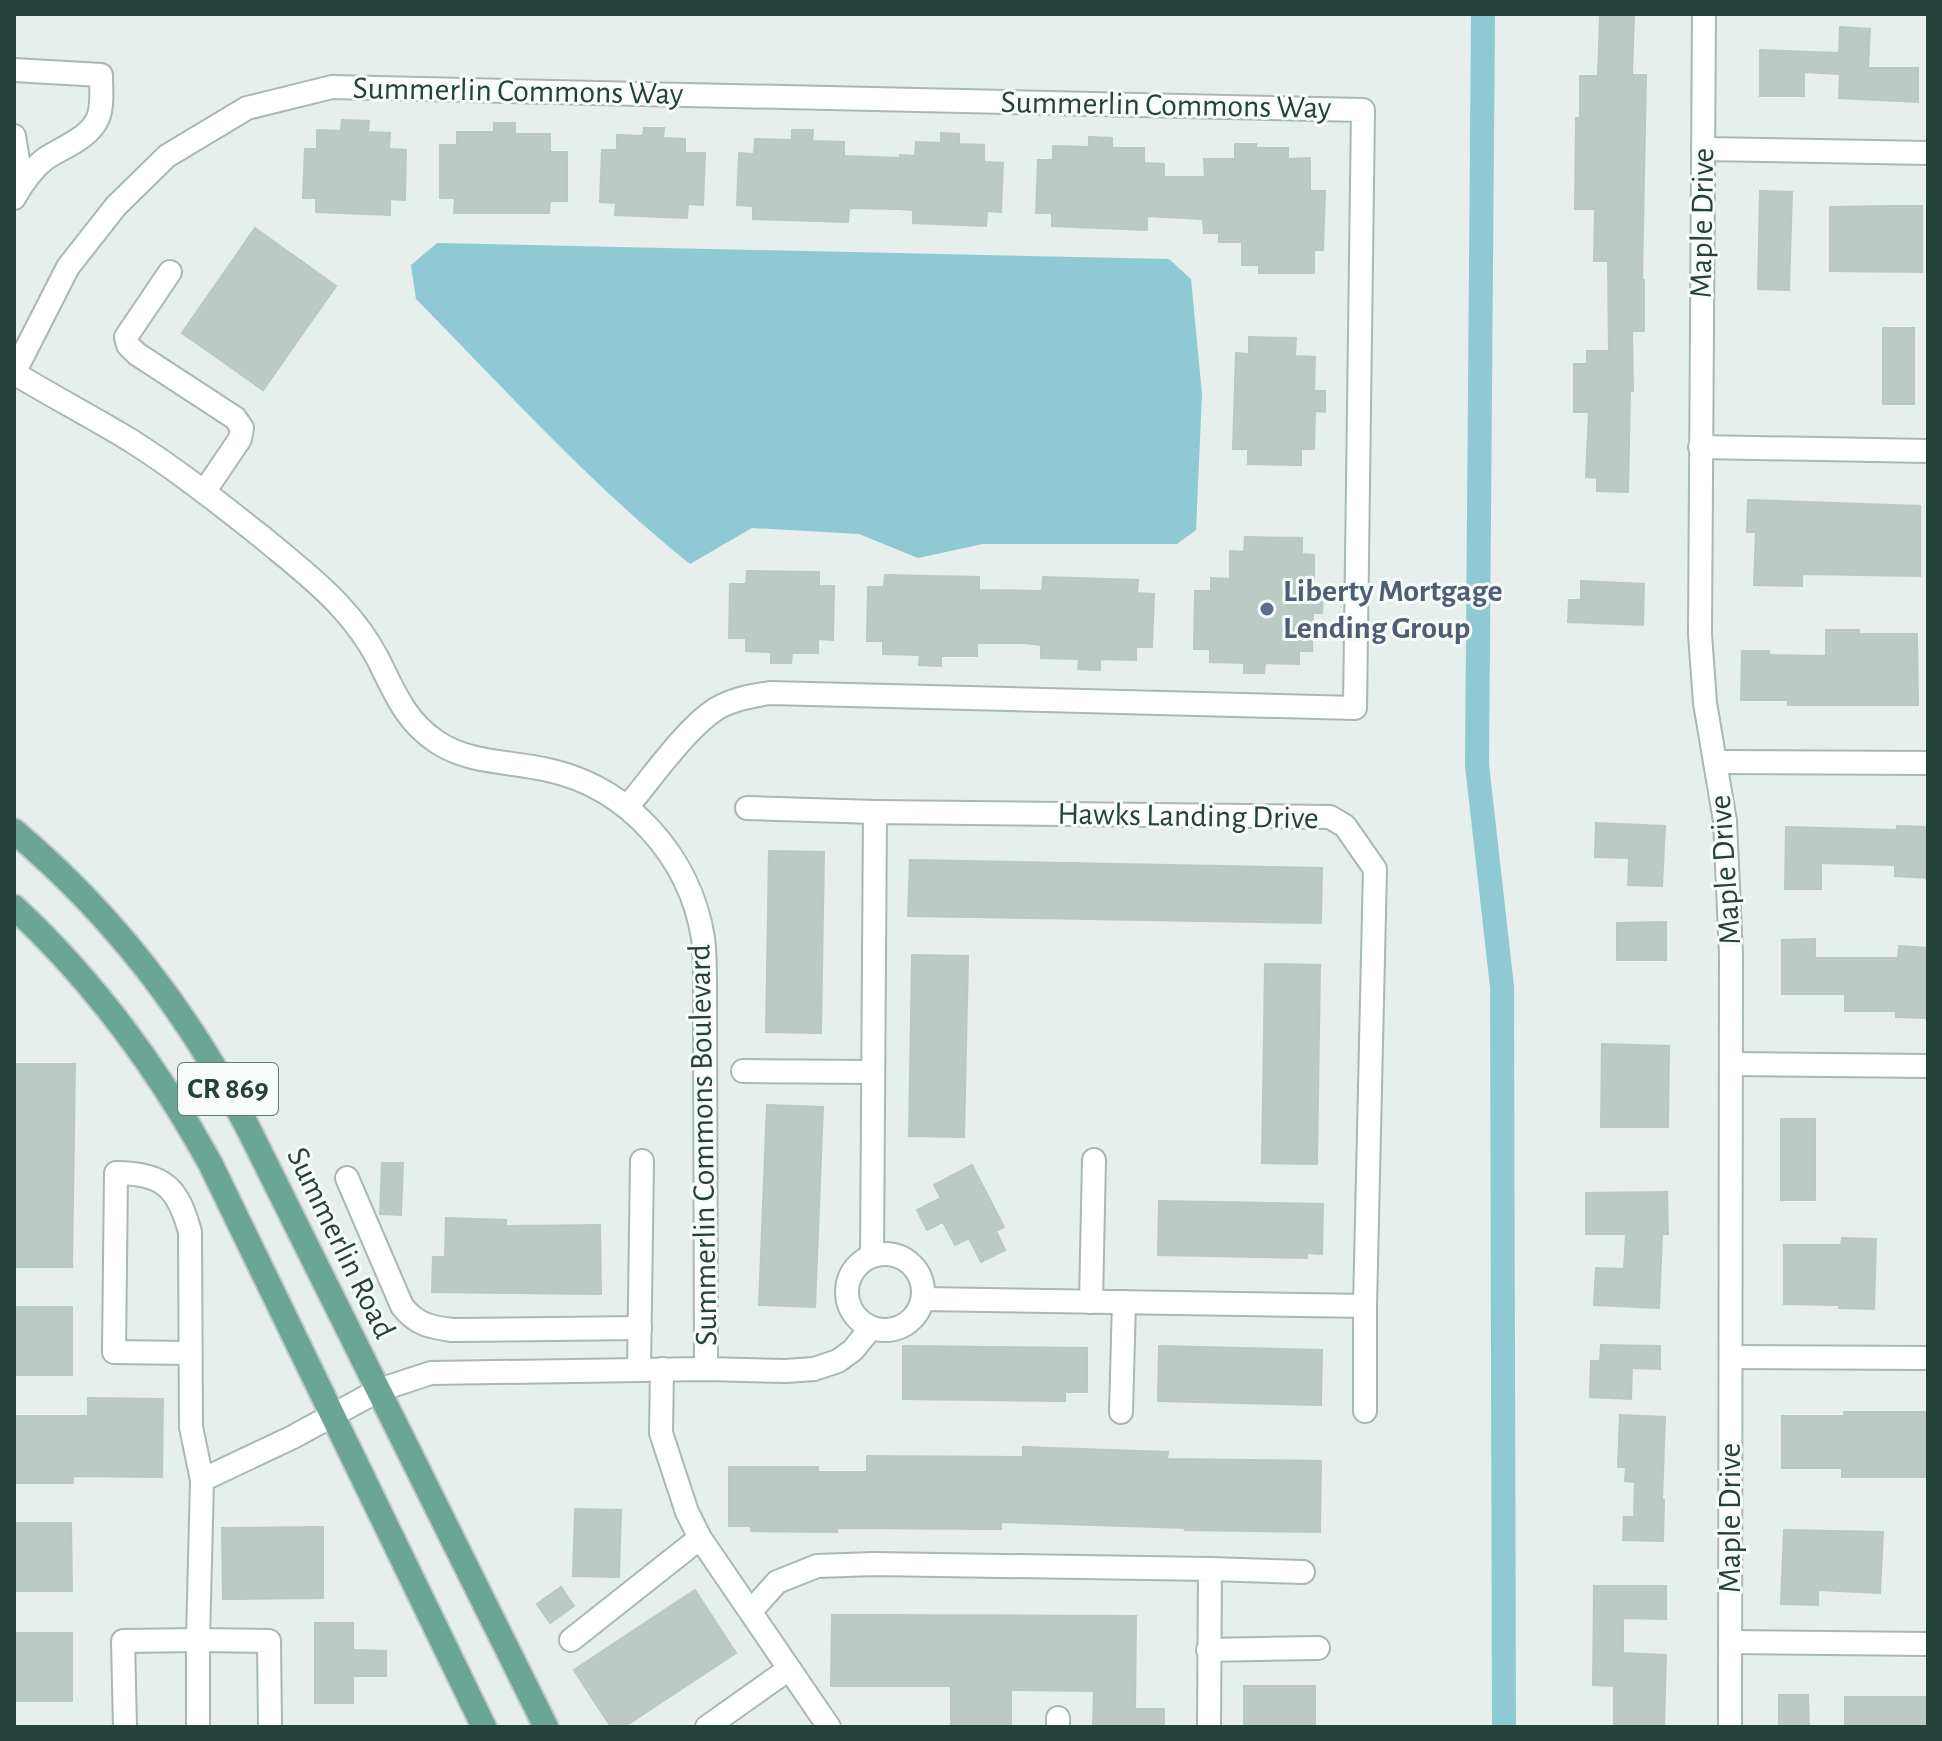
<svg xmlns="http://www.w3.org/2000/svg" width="1942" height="1741" viewBox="0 0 1942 1741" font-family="'Alegreya Sans',sans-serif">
	<rect width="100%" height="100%" fill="#e6efeb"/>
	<!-- water -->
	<path fill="#8ec9d4" d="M437,243L1169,259L1191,279L1202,394L1196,530L1177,544H983L918,558L859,534L752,528L690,564C591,485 505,389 416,299L411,265Z"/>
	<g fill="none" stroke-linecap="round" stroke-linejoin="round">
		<!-- canal -->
		<path stroke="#8ec9d4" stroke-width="24" d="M1483,14L1477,765L1502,987L1504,1727"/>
	</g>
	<!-- building -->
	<g fill="#bbcac4" stroke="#b8c9c2" stroke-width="2">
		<path d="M1600,14H1634L1632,75H1646L1642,280H1644V331H1632L1633,391H1630L1628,492L1597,491V478L1586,477L1589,412H1574V364H1587V351H1609L1608,261H1594L1595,209H1575L1576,118H1580V76H1598Z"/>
		<path d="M1840,27L1870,29L1868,68H1918V102L1839,98L1840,74L1804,72V96H1760V50L1839,53Z"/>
		<path d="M342,120L369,121L368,132L390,133L389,149L406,150L405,200L390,199V215L316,212V198H303L305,149H317V130L341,131Z"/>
		<path d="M494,123H515V134H550V152H567V201H550L549,213H454L455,198H440V145H457V132H494Z"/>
		<path d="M644,128H664L663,138L685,139V153H705L703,205L688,204L687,218L615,215L616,203L600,202L602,150H617V135L643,136Z"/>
		<path d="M792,130H813L812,141L844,142V156L900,158V155L915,156L916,142L941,143V133L959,134V144L984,145V162L1003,163L1001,212L987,211L986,226L913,223V210L898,209L849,208L848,222L753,219V206L737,205L739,153L754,154L755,139L792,140Z"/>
		<path d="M1089,137L1112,138V148H1144V163L1164,164V177H1205L1204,159H1235V144H1256V148H1288V159L1310,158V191H1325L1323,250H1314V273H1259V265H1242V242H1219V233H1204L1203,219L1147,216V230L1052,226V213H1036L1038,160H1053V146L1089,147Z"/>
		<path d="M1760,191L1792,192L1789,290L1758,289Z"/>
		<path d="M1891,206H1922V272L1830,271V207Z"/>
		<path d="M255,228L336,286L263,390L182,333Z"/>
		<rect x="1883" y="328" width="31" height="76"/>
		<path d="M1249,337L1296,338L1295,356L1315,357L1314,391H1325V412L1315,411L1314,449H1301V465L1248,464V449H1233L1236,353L1249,354Z"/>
		<path d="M1748,500L1920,506V576L1802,574V586L1754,585L1756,532H1747Z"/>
		<path d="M1245,537L1302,538V554L1314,555V591H1323L1322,613H1313L1312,651H1299V664L1265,663L1264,673H1244V663L1210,662V649H1194L1195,591H1211V578L1230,579V551L1244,552Z"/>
		<path d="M747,571L819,572V586H834L833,640L818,639V653H792L791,663H771V652L746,651V638H729L730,584H746Z"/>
		<path d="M885,575L979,577V590L1042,591L1043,577L1138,580L1137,593L1154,594L1152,647H1136V660L1100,659V670L1078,669L1079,659L1041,658V645L1025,643H977V656H941V666L919,665L920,655L883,654V641H867L868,587H884Z"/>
		<path d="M1581,581L1644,584L1643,625L1568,622L1569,600H1581Z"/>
		<path d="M1826,630H1859V634H1917L1918,705H1788V700H1741L1742,651H1769V655L1826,656Z"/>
		<path d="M1596,823L1665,826L1662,886L1628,885L1629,858L1595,857Z"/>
		<path d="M1897,826L1928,827V878L1895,876V865L1821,863V889H1785L1786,827L1897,830Z"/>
		<path d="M769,851L824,852L821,1033L766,1032Z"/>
		<path d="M910,860L1322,868L1321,923L908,916Z"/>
		<path d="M1666,922V960H1617V923Z"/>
		<path d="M1815,939V958H1898L1899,946L1928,948V1018L1896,1017V1011H1845V994H1782V940Z"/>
		<path d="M912,955L968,956L964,1137L909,1136Z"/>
		<path d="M1265,964L1320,965L1317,1164L1262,1163Z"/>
		<path d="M1602,1044L1669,1046L1668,1127H1601Z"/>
		<path d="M14,1064H75L72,1267H14Z"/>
		<path d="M767,1105L823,1107L815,1307L759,1305Z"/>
		<rect x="1781" y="1119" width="34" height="81"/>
		<path d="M382,1163H403L401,1215L380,1214Z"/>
		<path d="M972,1165L1004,1227L996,1231L1005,1250L981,1262L969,1238L955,1245L943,1222L927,1230L917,1210L941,1198L934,1185Z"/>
		<path d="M1667,1192L1668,1234H1662L1659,1308L1594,1305L1596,1268L1624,1269L1626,1234H1586V1193Z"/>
		<path d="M1159,1201L1323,1204L1322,1254L1307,1253V1258L1158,1255Z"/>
		<path d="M446,1218L506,1220V1226L600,1225L601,1294L432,1292L433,1257H445Z"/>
		<path d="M1842,1238L1876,1239L1874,1309L1839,1308V1305L1784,1304V1245H1841Z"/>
		<rect x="14" y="1307" width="58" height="68"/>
		<path d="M1601,1345L1660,1346V1369L1632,1368L1631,1399L1590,1397L1591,1361H1600Z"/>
		<path d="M903,1346L1087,1348V1392H1065V1401L903,1399Z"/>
		<path d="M1159,1346L1322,1350L1321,1405L1158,1401Z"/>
		<path d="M88,1398L163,1399L162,1477L73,1476V1483H14V1416H88Z"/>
		<path d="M1844,1412H1928V1477H1842V1468H1782V1416H1844Z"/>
		<path d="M1620,1415L1665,1417L1662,1500H1664L1663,1541L1623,1540L1624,1517H1634L1635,1482L1625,1481L1626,1467H1618Z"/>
		<path d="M1023,1447L1168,1452L1167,1459L1321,1461L1320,1532L1185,1530L1186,1528L1001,1522V1529L837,1528V1532L751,1531V1526H729V1467H818V1472H867V1456L1023,1457Z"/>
		<path d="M575,1509L621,1510L619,1577L573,1576Z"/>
		<path d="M14,1523H71L72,1591H14Z"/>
		<path d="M323,1527V1598L223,1599L222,1528Z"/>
		<path d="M1784,1530L1883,1532L1880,1593L1818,1590V1605L1781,1604Z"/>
		<path d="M1594,1586H1666V1619L1623,1618V1653L1666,1655L1664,1727H1614V1686L1593,1685Z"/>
		<path d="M561,1587L574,1606L550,1623L537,1604Z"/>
		<path d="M695,1590L736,1653L624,1727H611L574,1670Z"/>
		<path d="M832,1615L1136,1616L1135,1709H1164V1727H1093L1094,1691L1011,1690V1727H951V1686H831Z"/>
		<path d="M315,1623H353V1650L386,1651V1676H353V1703H315Z"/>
		<rect x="14" y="1633" width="58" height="68"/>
		<rect x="1244" y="1686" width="71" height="41"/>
		<path d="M1779,1695H1808L1809,1727H1779Z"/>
		<rect x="1845" y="1697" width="81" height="30"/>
	</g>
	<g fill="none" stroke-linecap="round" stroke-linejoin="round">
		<defs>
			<g id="minor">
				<path d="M1704,14L1700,634L1705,703L1725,821L1731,955L1730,1727"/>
				<path d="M14,70L101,75C101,88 103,106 98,118C89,139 62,147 45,159C32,169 22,184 14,198"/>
				<path d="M14,136L22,184"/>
				<path d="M1703,149L1928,153"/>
				<path d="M170,272L126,337L128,345L137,354L235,418L242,428L240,439L204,492"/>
				<path d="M14,373L68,267L116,206L167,156L247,108L332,87L1363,110L1355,708L770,693C751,696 733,699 716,709C685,729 652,778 627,807"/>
				<path d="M14,373C52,396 92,417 130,440C176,469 219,503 262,537C288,559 316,580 339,605C354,621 368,640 378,659C394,691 405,721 437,742C470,764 511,761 548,770C628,787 690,857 703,938C705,954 705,971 705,986L706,1369"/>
				<path d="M1700,447L1928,451"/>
				<path d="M1716,762L1928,763"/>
				<path d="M747,808L875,812"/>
				<path d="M1732,1064L1928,1066"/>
				<path d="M743,1071L873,1072"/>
				<path d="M347,1178L402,1306C416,1324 429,1327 452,1330L640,1328"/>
				<circle cx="885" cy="1292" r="38"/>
				<path d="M872,1255L875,812L1330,817L1345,826L1375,869L1365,1306L923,1299"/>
				<path d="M1091,1302L1094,1160"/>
				<path d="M1365,1306V1411"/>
				<path d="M189,1353L114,1352L116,1173C164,1173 178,1188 190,1232L191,1427L202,1480"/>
				<path d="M1731,1357L1928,1358"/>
				<path d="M662,1369L661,1433L687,1512L700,1538L829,1727"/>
				<path d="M639,1370L642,1161"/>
				<path d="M1121,1412L1124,1302"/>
				<path d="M1210,1569L1303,1572"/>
				<path d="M751,1611L777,1582L817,1566L874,1564L1210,1569L1209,1727"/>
				<path d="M571,1640L700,1538"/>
				<path d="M1730,1642L1928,1644"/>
				<path d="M1208,1650L1318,1648"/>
				<path d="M125,1727L123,1641L198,1640L202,1480L293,1437L379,1390L431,1373L706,1369L786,1371L814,1369L838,1361L853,1350L871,1328"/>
				<path d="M198,1727V1640L269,1641L270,1727"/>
				<path d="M707,1727L789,1669"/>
				<path d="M1058,1727V1718"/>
			</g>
			<g id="major">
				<path d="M14,831C114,916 188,1012 248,1128L546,1727"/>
				<path d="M14,907C95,982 157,1067 210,1163L484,1727"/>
			</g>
		</defs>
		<!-- minor casing -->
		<use href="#minor" stroke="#a8b8b2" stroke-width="26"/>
		<!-- major casing -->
		<use href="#major" stroke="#c2cac8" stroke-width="28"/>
		<!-- minor -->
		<use href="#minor" stroke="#fff" stroke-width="22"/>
		<!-- major -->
		<use href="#major" stroke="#6aa596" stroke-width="24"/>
	</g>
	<!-- markers -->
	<circle fill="#5c6f8a" stroke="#f7fbf9" stroke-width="3" cx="1267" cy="609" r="8"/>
	<g text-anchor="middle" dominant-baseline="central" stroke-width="6" stroke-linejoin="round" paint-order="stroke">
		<!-- shield labels -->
		<rect fill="#f7fbf9" stroke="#637a73" stroke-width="2" x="178" y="1063" width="100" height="52" rx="6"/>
		<g font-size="30" font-weight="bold" fill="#24423a">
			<text x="228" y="1089">CR 869</text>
		</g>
		<!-- street labels -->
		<g font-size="32" fill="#24423a" stroke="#f7fbf9">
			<text transform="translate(518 91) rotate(1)">Summerlin Commons Way</text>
			<text transform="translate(1166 105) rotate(1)">Summerlin Commons Way</text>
			<text transform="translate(1702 223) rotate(-89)">Maple Drive</text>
			<text transform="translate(1188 816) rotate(1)">Hawks Landing Drive</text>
			<text transform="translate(1725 870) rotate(-94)">Maple Drive</text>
			<text transform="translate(703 1145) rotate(-91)">Summerlin Commons Boulevard</text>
			<text transform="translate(341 1243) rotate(64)">Summerlin Road</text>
			<text transform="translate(1730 1518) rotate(-90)">Maple Drive</text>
		</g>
		<!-- service labels -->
		<g font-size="32" font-weight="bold" fill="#4e5e75" stroke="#f7fbf9" text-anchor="start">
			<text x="1283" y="591">Liberty Mortgage<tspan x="1283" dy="37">Lending Group</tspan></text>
		</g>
	</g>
	<!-- border -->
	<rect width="1942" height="1741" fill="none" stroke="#24423a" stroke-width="32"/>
</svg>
